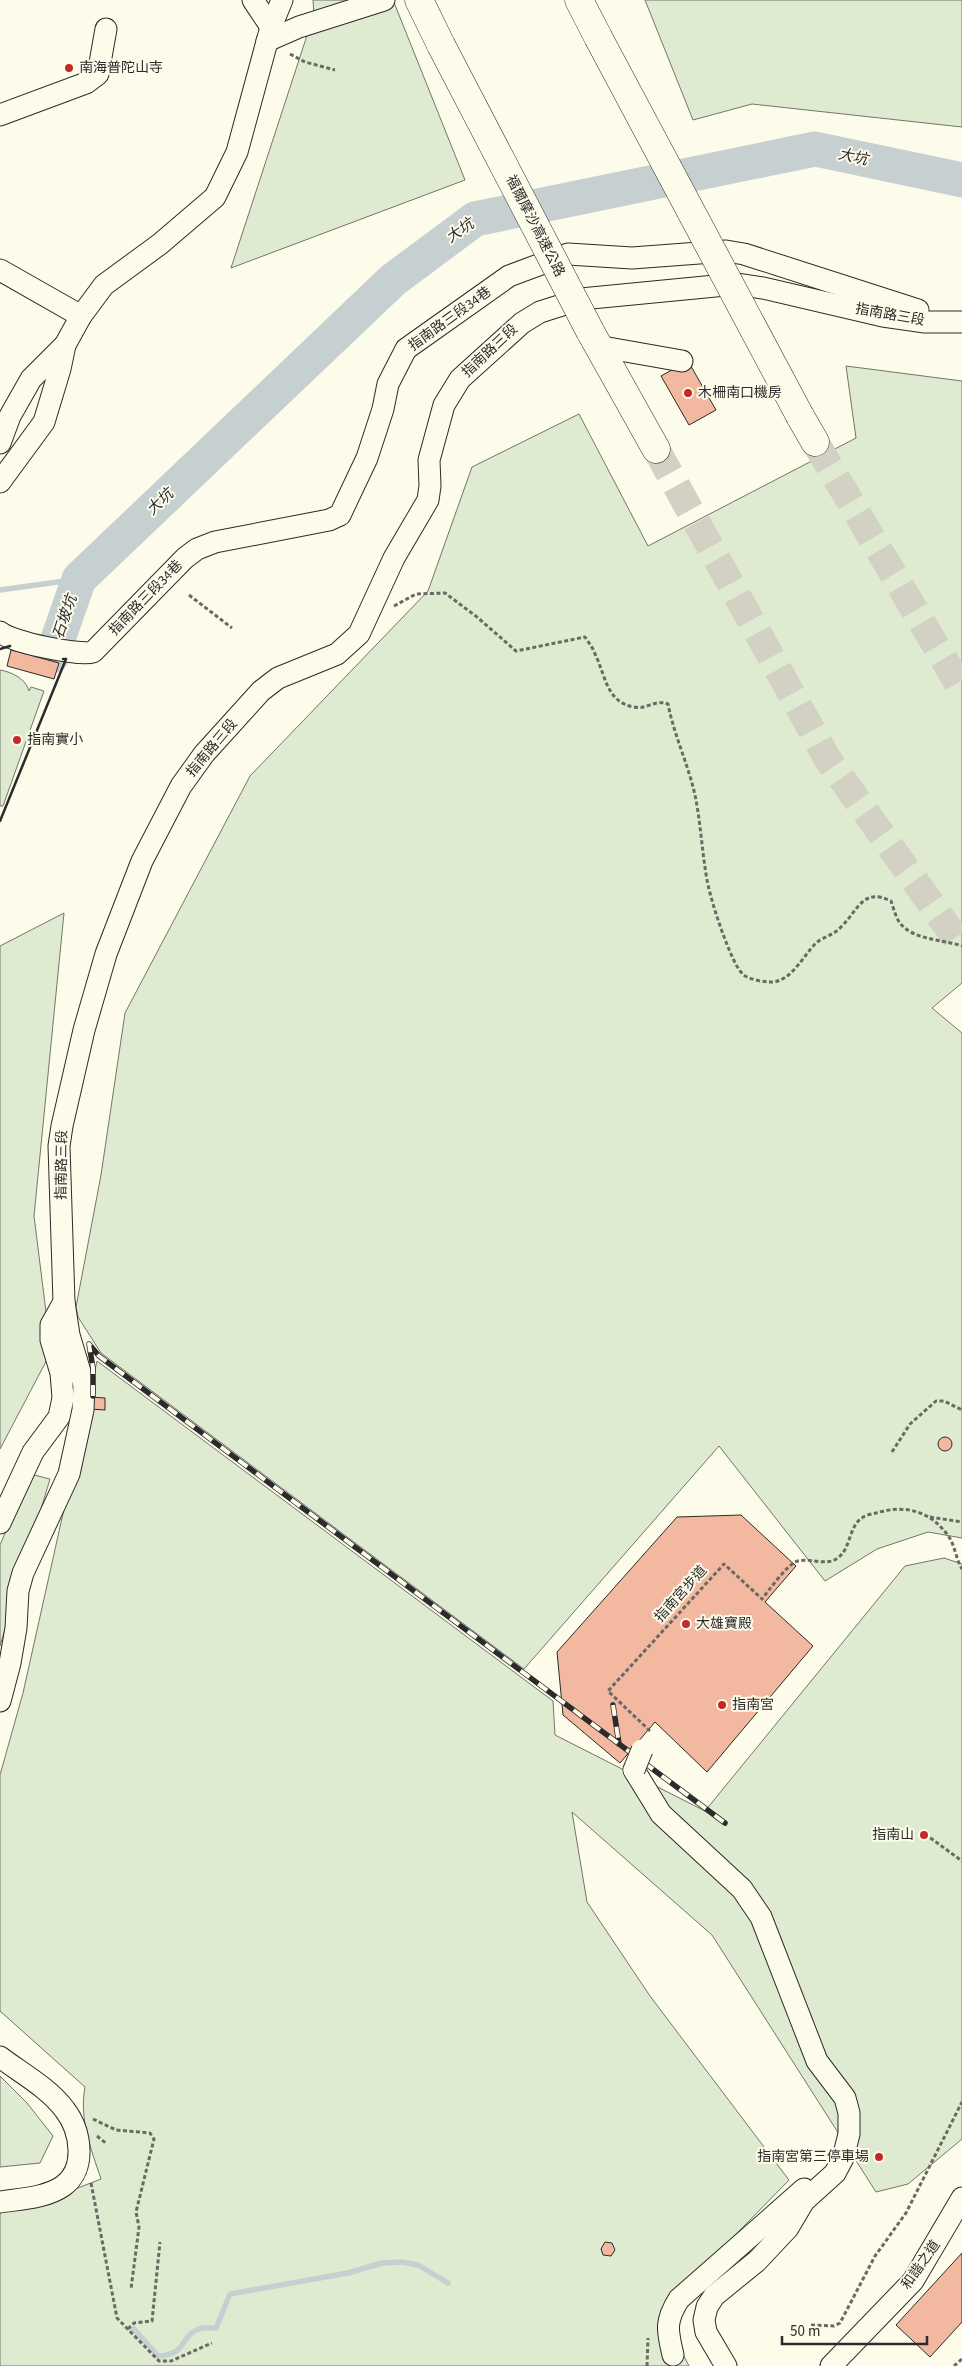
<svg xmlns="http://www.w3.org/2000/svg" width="962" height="2366" viewBox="0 0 962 2366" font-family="'Source Sans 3','Noto Sans TC',sans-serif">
	<rect width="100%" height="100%" fill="#fdfbea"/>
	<!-- green -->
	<g fill="#deebd1" stroke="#74746e">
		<path d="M313,0H393L465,180L231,268L314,14Z"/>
		<path d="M645,0H962V127L752,104L693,120Z"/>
		<path d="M846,366L962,381V983L932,1008L962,1033V1538L928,1532L877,1549L825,1581L719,1446L524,1669L101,1353L78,1317L76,1307L101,1175L125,1013L250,776L428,591L472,467L579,414L648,546L856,438Z"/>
		<path d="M0,670C12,672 26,679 29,691L31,687L44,691L3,806H0Z"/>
		<path d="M64,913L34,1216L51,1352L0,1449V946Z"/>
		<path d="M97,1361L553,1701L555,1735L705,1811L905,1566L944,1558L962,1564V2139L908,2184L876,2192L712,1935L572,1812L587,1902L650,1996L789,2180L661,2311L689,2366H0V2212L47,2200L101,2179C91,2149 79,2119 85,2087L0,2011V1775L23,1693Z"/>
		<path d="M30,1474L50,1479L0,1646V1545Z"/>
		<path d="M0,2076L27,2103L53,2136L40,2163L0,2167Z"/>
	</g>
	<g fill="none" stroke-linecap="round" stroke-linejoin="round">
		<!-- stream -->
		<g stroke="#c7d0d0" stroke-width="5.5">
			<path d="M0,590L79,579"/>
			<path d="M134,2329L158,2356C189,2354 180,2335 199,2329C204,2327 210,2328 216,2328L230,2294L348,2273L382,2263L402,2262L418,2265L448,2283"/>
		</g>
		<!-- river -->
		<path stroke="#c7d0d0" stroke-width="35" d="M52,656L79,579L393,280L475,219L815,149L962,180"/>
	</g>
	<!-- building -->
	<g fill="#f2b8a0" stroke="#2b2b2b">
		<path d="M688,361L716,410L689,425L661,376Z"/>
		<path d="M11,650L59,663L54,679L7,666Z"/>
		<path d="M91,1397L105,1398V1410L90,1409Z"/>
		<circle cx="945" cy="1444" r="7"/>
		<path d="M741,1515L796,1566L765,1602L813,1646L707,1772L655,1722L620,1763L563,1715L557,1652L677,1517Z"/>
		<path d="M605,2242L612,2243L615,2250L611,2256L603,2255L601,2249Z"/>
		<path d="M962,2253V2322L930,2357L896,2325Z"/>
	</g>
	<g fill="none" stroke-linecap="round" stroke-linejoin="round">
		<!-- highway-tunnel -->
		<g stroke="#d3d1c4" stroke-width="28" stroke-dasharray="28 14" stroke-linecap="butt">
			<path d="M815,442L962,690"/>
			<path d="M656,449L827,758L962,947"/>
		</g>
		<defs>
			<g id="minor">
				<path d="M253,0L271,27"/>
				<path d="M267,41L299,27L384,0"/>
				<path d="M0,115L86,83L98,74L106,29"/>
				<path d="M0,270L81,316"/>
				<path d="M597,346L682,361"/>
				<path d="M0,443L10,416L31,379L65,345L81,316L104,285L160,244L215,197L237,152L271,27L282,0"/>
				<path d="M0,482L44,422L60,369L65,345"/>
				<path d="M0,632C11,642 79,656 93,652L185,558L197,549L215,542L329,520L340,515L367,458L383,409L388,384L406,349L509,276L568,254L632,258L726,251L744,254L918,310"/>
				<path d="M0,1523L33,1452L59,1417L63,1398L61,1373L51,1340V1325L64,1302"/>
				<path d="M0,1701L10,1663L16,1628L18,1591L23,1573L69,1474L83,1410L84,1385L69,1335L64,1302L59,1146L62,1126L84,1030L106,954L142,861L181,786L204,754L261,691L278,678L337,654L359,634L394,558L428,500L430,486L429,460L444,405L460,379L522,323L540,312L581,299L736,284L763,288L883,316L925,322H962"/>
				<path d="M634,1770L661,1814L742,1889L761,1917L817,2061L845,2098L849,2113V2134L843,2158L835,2173L804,2201L788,2228L757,2261L714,2296L707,2307L704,2320L706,2332L726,2366"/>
				<path d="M0,2057C21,2073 49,2088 65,2110C81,2131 87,2169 63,2186C46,2198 20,2199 0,2202"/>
				<path d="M673,2355C667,2330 665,2321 679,2299L804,2189"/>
				<path d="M831,2366L913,2281L962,2198"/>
			</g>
			<g id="highway">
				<path d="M419,0L441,45"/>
				<path d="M579,0L598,37"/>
				<path d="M590,331L656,449"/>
				<path d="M800,416L815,442"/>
			</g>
		</defs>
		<!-- minor casing -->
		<use href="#minor" stroke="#2b2b2b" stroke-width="23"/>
		<!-- highway casing -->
		<use href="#highway" stroke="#2b2b2b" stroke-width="29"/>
		<!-- path -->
		<g stroke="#6a6964" stroke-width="3" stroke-dasharray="4 2.5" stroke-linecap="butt">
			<path d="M290,54L305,62L335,70"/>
			<path d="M189,595L232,628"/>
			<path d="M394,606L416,594L445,593L477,617L516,651L585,637C589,643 593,648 595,654C606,676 606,702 634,707C646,710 655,699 668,704C674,735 688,764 695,795C701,824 702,855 708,885C713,906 720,927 728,947C732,956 737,970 745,976C753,980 763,982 771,982C791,982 803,956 816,943C823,937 834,935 841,927C858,911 862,887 891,901C893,907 895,914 898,920C909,940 942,939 962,946"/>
			<path d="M892,1452L910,1424L936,1401H944L962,1410"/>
			<path d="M930,1517L962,1522"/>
			<path d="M650,1731L608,1691L724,1564L762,1599C769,1590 786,1567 795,1562C809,1556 827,1568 839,1557C851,1547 849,1526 862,1518C865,1515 872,1514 876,1513C906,1504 931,1511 949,1537C955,1546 956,1559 962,1569"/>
			<path d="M925,1834L962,1861"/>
			<path d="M93,2119L116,2130L150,2133L154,2139L136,2212L139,2227L131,2289"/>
			<path d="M97,2136L107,2144"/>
			<path d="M91,2183L117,2318L159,2361H171L212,2343"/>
			<path d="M811,2325L834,2326L840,2323L875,2256L906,2213L962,2102"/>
			<path d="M128,2329L134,2323L152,2321L160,2242"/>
			<path d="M647,2366L648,2338"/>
			<path d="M954,2366L962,2359"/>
		</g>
		<!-- minor -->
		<use href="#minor" stroke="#fdfbea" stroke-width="21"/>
		<!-- highway -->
		<use href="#highway" stroke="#fdfbea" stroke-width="28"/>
		<defs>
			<g id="rail">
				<path d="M93,1396V1368L89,1344L99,1356L725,1823"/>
				<path d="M613,1705L619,1744"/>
			</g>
		</defs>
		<!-- rail casing -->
		<use href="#rail" stroke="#2b2b2b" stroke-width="5.5"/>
		<!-- rail -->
		<use href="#rail" stroke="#fdfbea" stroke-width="4" stroke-dasharray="11" stroke-linecap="butt"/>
		<defs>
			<path id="minor-bridge" d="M634,1770L642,1750"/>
			<g id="highway-bridge">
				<path d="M598,37L800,416"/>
				<path d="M441,45L590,331"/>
			</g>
		</defs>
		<!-- minor-bridge casing -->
		<use href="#minor-bridge" stroke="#2b2b2b" stroke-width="23" stroke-linecap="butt"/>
		<!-- highway-bridge casing -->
		<use href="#highway-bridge" stroke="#2b2b2b" stroke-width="29" stroke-linecap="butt"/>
		<!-- minor-bridge -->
		<use href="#minor-bridge" stroke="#fdfbea" stroke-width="21"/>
		<!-- highway-bridge -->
		<use href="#highway-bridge" stroke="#fdfbea" stroke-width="28"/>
		<!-- wall -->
		<g stroke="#2b2b2b" stroke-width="2.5">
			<path d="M0,649L10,646"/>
			<path d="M0,821L66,659H63"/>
		</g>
	</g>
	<!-- markers -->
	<g fill="#c62828" stroke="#fdfbea" stroke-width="2">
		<circle cx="69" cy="68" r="5"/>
		<circle cx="688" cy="393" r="5"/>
		<circle cx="17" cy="740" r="5"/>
		<circle cx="686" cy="1624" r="5"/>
		<circle cx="722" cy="1705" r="5"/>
		<circle cx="924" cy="1835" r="5"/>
		<circle cx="879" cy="2157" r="5"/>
	</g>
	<g text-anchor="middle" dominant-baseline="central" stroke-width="4" stroke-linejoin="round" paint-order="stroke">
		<!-- poi labels -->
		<g font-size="14" fill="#2b2b2b" stroke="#fdfbea" text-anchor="start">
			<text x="79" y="68">南海普陀山寺</text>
			<text x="698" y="393">木柵南口機房</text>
			<text x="27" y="740">指南實小</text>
			<text x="696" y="1624">大雄寶殿</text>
			<text x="732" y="1705">指南宮</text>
			<text x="914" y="1835" text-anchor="end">指南山</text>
			<text x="869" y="2157" text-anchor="end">指南宮第三停車場</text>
		</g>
		<!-- street labels -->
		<g font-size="14" fill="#2b2b2b" stroke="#fdfbea">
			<text transform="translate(535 226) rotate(63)">福爾摩沙高速公路</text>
			<text transform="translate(890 315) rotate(10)">指南路三段</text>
			<text transform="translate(450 319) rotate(-36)">指南路三段34巷</text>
			<text transform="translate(490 351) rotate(-43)">指南路三段</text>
			<text transform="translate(146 598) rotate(-46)">指南路三段34巷</text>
			<text transform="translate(212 748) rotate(-50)">指南路三段</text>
			<text transform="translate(62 1165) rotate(-89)">指南路三段</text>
			<text transform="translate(681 1594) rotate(-48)">指南宮步道</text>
			<text transform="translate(921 2265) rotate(-55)">和諧之道</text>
		</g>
		<!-- water labels -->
		<g font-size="15" font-style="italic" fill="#2b2b2b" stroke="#fdfbea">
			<text transform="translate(853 157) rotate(12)">大坑</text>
			<text transform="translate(460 231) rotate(-35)">大坑</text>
			<text transform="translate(160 502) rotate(-44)">大坑</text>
			<text transform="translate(65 617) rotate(-71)">石坡坑</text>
		</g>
	</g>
	<!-- scale -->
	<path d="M782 2336v8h145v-8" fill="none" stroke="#2b2b2b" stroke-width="2.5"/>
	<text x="790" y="2336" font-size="15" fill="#2b2b2b" stroke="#fdfbea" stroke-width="4" paint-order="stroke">50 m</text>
</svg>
